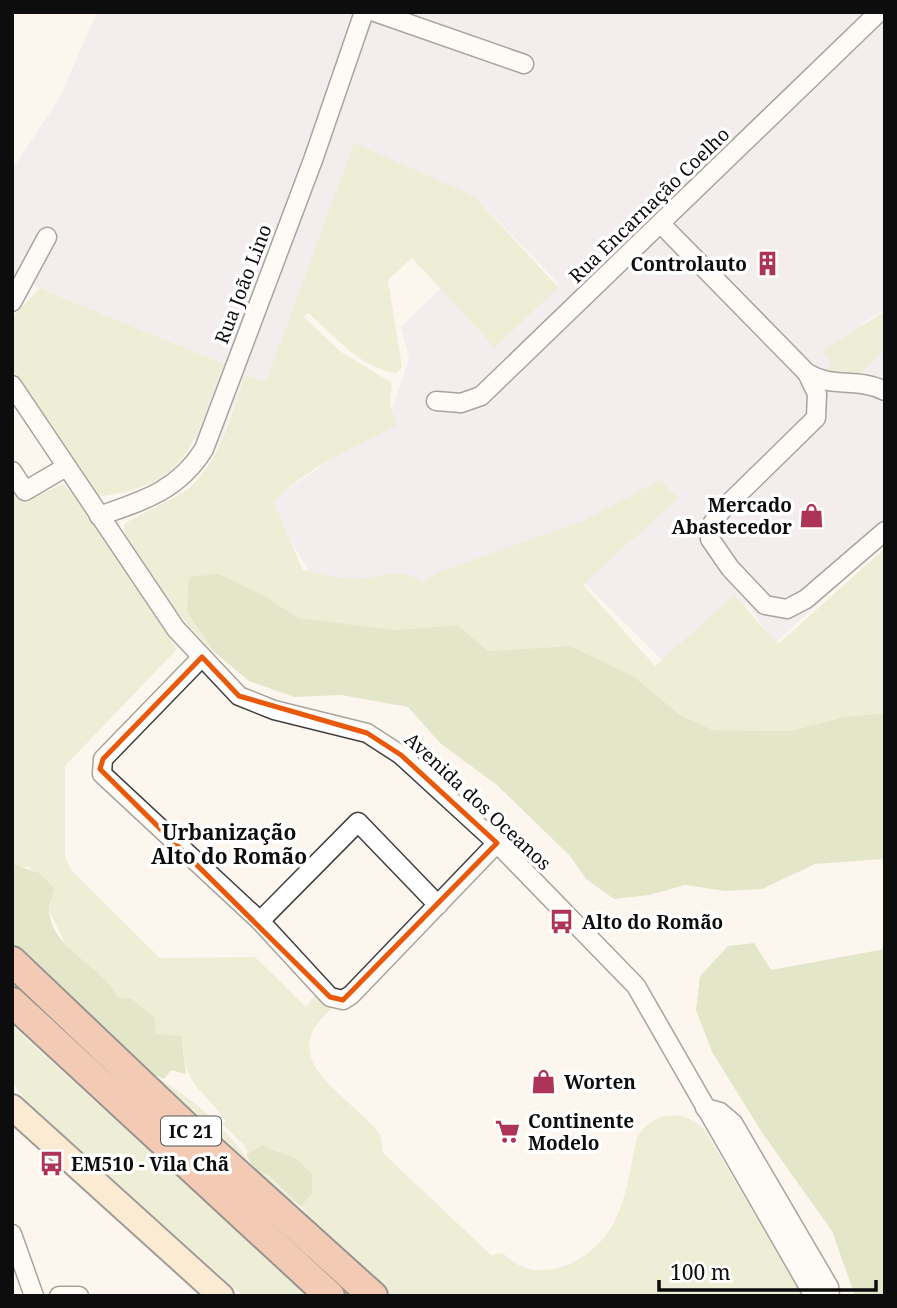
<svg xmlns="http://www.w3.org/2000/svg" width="897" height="1308" viewBox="0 0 897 1308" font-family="'Noto Serif',serif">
	<rect width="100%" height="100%" fill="#fdf6ee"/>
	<!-- industrial -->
	<path fill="#e7e2ea" d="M97,12H885V309L860,325L885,351V543L775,643L746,603L663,661L542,541L418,586L313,578L268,503L389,419L409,358L401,327L441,288L495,346L559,284L474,196L354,144L266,383L245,375L219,446L193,439L224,364L12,276V170L59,99Z"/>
	<!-- green -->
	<g fill="#dbe4bb">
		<path d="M354,143L474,196L558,287L495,348L412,258L388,280L402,367L397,373C360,369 334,335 308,313L304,317L341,352L392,383L390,404L397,425C353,447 308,467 273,502L303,570C319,573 342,581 358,579C380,577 403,566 422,583L442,571L583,521L660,480L678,498L583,585L655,666L734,595L778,644L885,548V713L843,717L791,731L713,730L680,715L633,676L570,646L488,651L458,625L395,630L298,618L263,595L219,574L187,612L214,652C197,637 114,543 125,524C127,520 176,499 189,488C221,460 231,414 245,375L266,382Z"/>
		<path d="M40,288L224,364C190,445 194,485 95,497L12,374V317Z"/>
		<path d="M885,311V349C857,376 867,376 823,374L832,363L822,351Z"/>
		<path d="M63,484L77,499L177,649L65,766V857L72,871L160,958L255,957L306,1007L315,995L334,1007C269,1059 349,1094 378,1132C382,1137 382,1146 383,1153L491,1255L503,1253C539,1292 600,1258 617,1216C628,1192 631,1162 637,1137C654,1110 686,1108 706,1132L803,1296H390L305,1218L308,1215L301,1207L312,1193V1175C297,1159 284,1152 263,1145L248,1153L244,1145L222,1124L226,1121C205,1091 185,1086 183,1047L156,1033L155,1018L132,999L116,997L99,974L83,964L65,943L49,910L53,888L28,867H14L12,864V488L34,497Z"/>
		<path d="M12,1026L310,1296H243L27,1102L12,1082Z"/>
		<path d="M143,1070C181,1087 238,1136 256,1174L266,1173L295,1202L290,1206Z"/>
	</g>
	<!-- forest -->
	<g fill="#c3d39c">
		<path d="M219,574L263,595L298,618L395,630L458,625L488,651L570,646L633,676L680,715L713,730L791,731L843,717L885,713V859L815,864L762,889L725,891L685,885L649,895L614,899L586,879L570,856L497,785L440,743L408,707L341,695L294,697L249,681L214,652L187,612L189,577Z"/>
		<path d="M12,864L39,873L54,888C53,895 49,904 49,910C51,950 105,967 117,997L132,999L155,1018L156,1034L181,1036L186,1074L171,1070L164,1079L143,1070L12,949Z"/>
		<path d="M754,943L771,970L885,949V1296H855L832,1231L763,1134L712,1052L696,1010L700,976L728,946Z"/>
		<path d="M263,1145L297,1159L312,1174V1193L301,1207L266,1173L256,1174L246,1154Z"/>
	</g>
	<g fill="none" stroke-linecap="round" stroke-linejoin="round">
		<defs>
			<g id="minor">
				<path d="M375,12L524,64"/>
				<path d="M661,224L807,373C833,389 857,377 885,391"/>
				<path d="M12,302L47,237"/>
				<path d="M807,373L817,394L816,418L721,511L712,524L710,539L730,568L765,605L787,609L806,599L885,531"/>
				<path d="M12,385L176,629L239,696L274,710L367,733L401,755L497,843L636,986L814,1296"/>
				<path d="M436,401L461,403L481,396L879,12"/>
				<path d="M12,471L25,491L66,467"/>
				<path d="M99,516C143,501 179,490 204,449L313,160L364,12"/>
				<path d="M202,657L103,759L102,774L260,921L330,997L343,1000L351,995L497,843"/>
				<path d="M260,921L358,822L438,905"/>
				<path d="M705,1108L720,1112L733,1123L829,1287L830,1296"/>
				<path d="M12,1234L34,1296"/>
				<path d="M59,1296H79"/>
			</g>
			<path id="secondary" d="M12,1107L221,1296"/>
			<g id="trunk">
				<path d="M12,961L199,1139L373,1296"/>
				<path d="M12,1002L330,1296"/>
			</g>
		</defs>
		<!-- minor casing -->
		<use href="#minor" stroke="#404040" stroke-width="21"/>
		<!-- secondary casing -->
		<use href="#secondary" stroke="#2f2f2f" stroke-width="28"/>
		<!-- trunk casing -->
		<use href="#trunk" stroke="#1e1e1e" stroke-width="32"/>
		<!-- minor -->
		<use href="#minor" stroke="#fff" stroke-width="18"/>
		<!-- secondary -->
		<use href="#secondary" stroke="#f6ddb0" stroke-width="24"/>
		<!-- trunk -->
		<use href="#trunk" stroke="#e7966c" stroke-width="28"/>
	</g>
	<!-- marked area -->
	<path d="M0 0H897V1308H0ZM202,657L239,696L367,733L401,755L497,843L343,1000L330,997L100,769L103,759Z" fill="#fdf6ee" fill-opacity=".55" fill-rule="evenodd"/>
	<path fill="none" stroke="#e8590c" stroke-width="5" stroke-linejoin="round" d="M202,657L239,696L367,733L401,755L497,843L343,1000L330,997L100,769L103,759Z"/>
	<!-- icons -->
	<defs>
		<symbol id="building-bare" viewBox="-9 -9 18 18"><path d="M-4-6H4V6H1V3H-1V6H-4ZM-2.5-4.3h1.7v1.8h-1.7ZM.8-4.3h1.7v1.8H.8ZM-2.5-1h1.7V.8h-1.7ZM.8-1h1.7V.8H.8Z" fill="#ad3458" stroke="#fff" stroke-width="2.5" paint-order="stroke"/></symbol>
		<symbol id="shop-bare" viewBox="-9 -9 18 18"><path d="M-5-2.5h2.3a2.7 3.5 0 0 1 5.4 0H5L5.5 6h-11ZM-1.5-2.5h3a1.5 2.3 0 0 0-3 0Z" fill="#ad3458" stroke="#fff" stroke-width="2.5" paint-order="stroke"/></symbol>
		<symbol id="bus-bare" viewBox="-9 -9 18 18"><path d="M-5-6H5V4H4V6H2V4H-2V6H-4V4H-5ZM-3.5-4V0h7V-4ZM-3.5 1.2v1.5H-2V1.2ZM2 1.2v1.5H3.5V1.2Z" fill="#ad3458" stroke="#fff" stroke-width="2.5" paint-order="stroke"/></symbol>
		<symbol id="supermarket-bare" viewBox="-9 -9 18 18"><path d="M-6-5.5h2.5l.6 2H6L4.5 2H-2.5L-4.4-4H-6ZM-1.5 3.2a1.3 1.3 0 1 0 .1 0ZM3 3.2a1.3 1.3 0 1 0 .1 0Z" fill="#ad3458" stroke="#fff" stroke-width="2.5" paint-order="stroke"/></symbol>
	</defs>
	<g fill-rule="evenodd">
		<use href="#building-bare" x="750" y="246" width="35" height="35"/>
		<use href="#shop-bare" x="794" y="498" width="35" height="35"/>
		<use href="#bus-bare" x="544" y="904" width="35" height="35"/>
		<use href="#shop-bare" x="526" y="1064" width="35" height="35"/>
		<use href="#supermarket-bare" x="490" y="1114" width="35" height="35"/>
		<use href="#bus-bare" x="34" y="1146" width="35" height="35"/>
	</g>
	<g text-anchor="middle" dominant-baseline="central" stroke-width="7" stroke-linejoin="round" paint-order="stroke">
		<!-- shield labels -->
		<rect fill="#fff" stroke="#565656" stroke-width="2" x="161" y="1116.5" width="60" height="29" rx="5"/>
		<g font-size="18" font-weight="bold" fill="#0d0d0d">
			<text x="191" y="1131">IC 21</text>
		</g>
		<!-- street labels -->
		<g font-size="19" fill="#0d0d0d" stroke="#fff">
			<text transform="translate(649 205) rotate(-44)">Rua Encarnação Coelho</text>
			<text transform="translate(243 284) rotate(-69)">Rua João Lino</text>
			<text transform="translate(478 801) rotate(43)">Avenida dos Oceanos</text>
		</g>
		<!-- poi labels -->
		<g font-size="19" font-weight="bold" fill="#0d0d0d" stroke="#fff" text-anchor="start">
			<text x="747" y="264" text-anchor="end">Controlauto</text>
			<text x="792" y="505" text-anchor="end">Mercado<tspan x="792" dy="22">Abastecedor</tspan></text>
			<text x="582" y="922">Alto do Romão</text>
			<text x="564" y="1082">Worten</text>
			<text x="528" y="1121">Continente<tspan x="528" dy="22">Modelo</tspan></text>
			<text x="71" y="1164">EM510 - Vila Chã</text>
		</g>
		<!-- neighbourhood labels -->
		<g font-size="21" font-weight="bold" fill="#0d0d0d" stroke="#fff">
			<text x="229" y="832">Urbanização<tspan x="229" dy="24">Alto do Romão</tspan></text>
		</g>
	</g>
	<!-- border -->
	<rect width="897" height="1308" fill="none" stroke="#0d0d0d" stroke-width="28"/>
	<!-- scale -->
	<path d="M659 1280v10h217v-10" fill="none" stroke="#0d0d0d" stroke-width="3.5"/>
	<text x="670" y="1280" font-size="21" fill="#0d0d0d" stroke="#ffffff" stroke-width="5" paint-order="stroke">100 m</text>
</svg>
